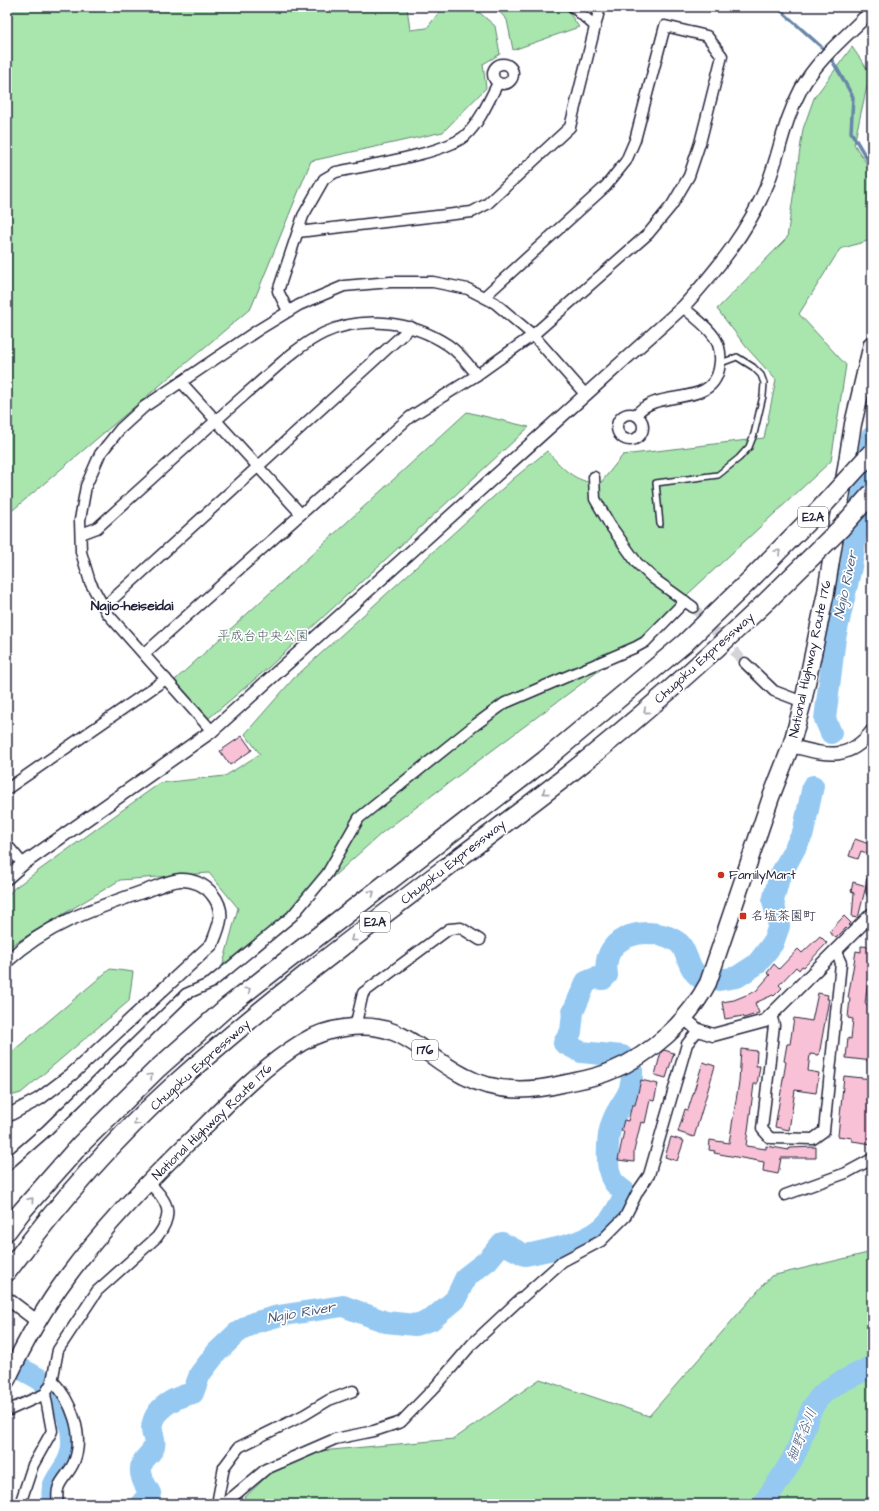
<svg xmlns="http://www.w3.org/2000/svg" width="879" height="1511" viewBox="0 0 879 1511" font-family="'Architects Daughter','Klee One',sans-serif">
	<rect width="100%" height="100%" fill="#fff"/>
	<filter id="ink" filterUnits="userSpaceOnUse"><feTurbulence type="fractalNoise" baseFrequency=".025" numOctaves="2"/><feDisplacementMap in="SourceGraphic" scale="8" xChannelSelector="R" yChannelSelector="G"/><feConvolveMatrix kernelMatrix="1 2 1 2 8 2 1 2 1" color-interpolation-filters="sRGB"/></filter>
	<g filter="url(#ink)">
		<!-- green -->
		<g fill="#a8e6ae" stroke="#658474">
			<path d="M7,7H407L410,30L427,28L443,7H453L480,13L495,26L500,54L483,64L486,88L443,132L311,161L251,308L7,515Z"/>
			<path d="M495,7H565L579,27L513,50L507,20Z"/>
			<path d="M852,47L870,73L854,144L872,172L871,240L840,249L799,314L846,365L831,461L632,646L383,832L219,979L238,908L209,873L120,880L7,948V897L13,889L160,783L225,776L260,754L245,734L294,678L513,479L547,451C566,472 572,479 599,485L623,455L764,438L776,380L747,348L717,309L787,238L803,129L814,98Z"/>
			<path d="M467,412L529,427L268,668L209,718L175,680Z"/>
			<path d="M110,969L133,972L129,1001L21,1093L7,1097V1056Z"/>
			<path d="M872,1252V1504H238L269,1474L320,1451L454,1439L540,1379L649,1416L771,1276Z"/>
		</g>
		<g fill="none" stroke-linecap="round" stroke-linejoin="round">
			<!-- stream -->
			<path stroke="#6786a9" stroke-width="3.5" d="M777,7L827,52L839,72L853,97L851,132L872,167"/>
			<!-- river -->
			<g stroke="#95c9f2" stroke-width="22">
				<path d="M831,733L825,719L835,638L851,567L872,437"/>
				<path d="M719,980L737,977L757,964L773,943L779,926L773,901L779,878L803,833L813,786"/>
				<path d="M622,1056L581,1052L564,1043L571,1032L573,1012L586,982L596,978L603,979L607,975C600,933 652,923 679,943C687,950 687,967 699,977"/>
				<path d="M7,1362C19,1369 37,1375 47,1385C66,1402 80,1439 67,1463C59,1478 48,1484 54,1504"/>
				<path d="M141,1504L150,1493C145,1485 138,1474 142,1464C144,1457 152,1454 154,1446C156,1439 152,1436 152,1429C153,1407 176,1397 193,1393L200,1374L217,1352L237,1333L253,1323L278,1316L343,1306L386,1322L415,1325L431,1320L455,1300L466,1277L488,1260L502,1243L525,1255C553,1249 591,1244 610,1220C616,1212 621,1202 626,1193C622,1189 615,1185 613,1181C605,1169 607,1133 613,1120C622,1099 633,1096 632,1070"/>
				<path d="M763,1504C775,1485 790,1468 798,1447C805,1431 806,1414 818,1399C831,1383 854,1377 872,1366"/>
			</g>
		</g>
		<!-- building -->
		<g fill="#f9c1d6" stroke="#22223b">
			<path d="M242,736L252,750L230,765L220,751Z"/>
			<path d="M855,839L872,845L869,854L861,851L858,859L849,856Z"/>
			<path d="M853,882L866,886L858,918L852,917L854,893L851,892Z"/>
			<path d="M844,916L851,923L836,938L829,932Z"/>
			<path d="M820,936L827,943L804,967L802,966L799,970L796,967L779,985L782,988L774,996L773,995L755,1003L759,1013L744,1018L743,1016L725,1019L722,1002L734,1000L756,991L770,975L767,973L774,964L779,969L798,949L802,953Z"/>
			<path d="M861,946L872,947L865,1004L872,1006V1061L846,1058L848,1038L851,1039L853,1019L848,1018L850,998H848L856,951L861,952Z"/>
			<path d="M818,993L828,995L827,999H829L819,1055L810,1054L808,1071L819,1073L816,1093L795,1090L789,1130L775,1127L786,1062L784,1061L787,1044H790L794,1018L812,1021Z"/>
			<path d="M741,1049L757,1051L756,1066H760L757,1084H754L746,1146L766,1149V1146L789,1150V1148L816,1147V1158H781L778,1174L763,1171L764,1162L714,1153L715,1151L709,1150L710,1140L729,1143L739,1082Z"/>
			<path d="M664,1050L674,1053L666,1078L655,1075L661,1052Z"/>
			<path d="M703,1062L715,1066L694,1137L678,1132L685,1109L688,1110Z"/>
			<path d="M844,1076L872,1079V1144L852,1141V1138L838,1136Z"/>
			<path d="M641,1080L658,1084L654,1101L650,1100L645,1123L641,1122L634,1151V1162L618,1160L624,1131H621L624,1120L628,1121L632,1105H635Z"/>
			<path d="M671,1137L684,1141L677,1161L665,1157Z"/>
		</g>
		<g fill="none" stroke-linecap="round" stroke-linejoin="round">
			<!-- minor-tunnel -->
			<path stroke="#d3d3d8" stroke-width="10" stroke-dasharray="10 5" stroke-linecap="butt" d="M693,607L745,663"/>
			<defs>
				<path id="service" d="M660,524L656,483L718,475L739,458L749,447L754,434L763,396L764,383L761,375L753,367L737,357L721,363"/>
				<g id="minor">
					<path d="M573,7L595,26"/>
					<circle cx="503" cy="74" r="10"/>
					<path d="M298,232L472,212L487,204L570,127L600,7"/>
					<path d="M288,311L278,291L303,216L324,179L336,172C367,165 445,154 466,135C480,122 489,100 498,83"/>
					<path d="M181,382L301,514"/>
					<circle cx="630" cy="427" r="13"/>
					<path d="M636,415C656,387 711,409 719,369C726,337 704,326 683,307"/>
					<path d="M594,477L595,499L610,525L637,563L654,579L693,607"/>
					<path d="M81,534L97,528C147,483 197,437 248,392C272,372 295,347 324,333C363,315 412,321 448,345C460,353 468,364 477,375"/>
					<path d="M104,607L411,327"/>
					<path d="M144,654L410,417L477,375L533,335L648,234L672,205L689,176L700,143L722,56L707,36L665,26L635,140L626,161L606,186L484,297"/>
					<path d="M745,663L774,691L803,702"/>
					<path d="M212,731L107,613L90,582L81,552L80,520L86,486L100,454L120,429L144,407L258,330L299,305L344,286L391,282H433L468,289L495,303L533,335L585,394"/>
					<path d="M7,789L166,679"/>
					<path d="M7,845L23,864"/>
					<path d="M872,882V892"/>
					<path d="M771,1015L774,1025L762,1129L770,1138L813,1139L824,1131L841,963L835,950"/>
					<path d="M355,1027L363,993L449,929L461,928L480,940"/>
					<path d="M7,1165L46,1131L186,994L211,983L292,916L327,874L359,818L475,725L505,703L636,647L645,642L685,601"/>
					<path d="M785,1195L846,1173L872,1159"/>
					<path d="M52,1380C71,1400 85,1435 74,1462C67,1479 54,1481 58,1504"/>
					<path d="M7,1411L45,1394L52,1382L58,1350L97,1291L157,1237C175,1214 168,1201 149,1183"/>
					<path d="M20,1504L33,1465L52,1431L45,1394"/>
					<path d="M217,1504L224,1467L239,1447L304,1415L329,1400L353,1391"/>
					<path d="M224,1504L266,1469L335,1439L374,1431L401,1422L436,1386L472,1344L518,1301L563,1261L601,1241L625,1217L638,1191L649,1175L687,1044L698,1030"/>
				</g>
				<g id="tertiary">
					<path d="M791,746C825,754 847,763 872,731"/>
					<path d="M7,878L23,864L212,731L683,307C717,270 749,230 768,183C780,151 784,121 801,89C818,58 848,35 872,10"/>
					<path d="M7,961C48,924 90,910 142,892C153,889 168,881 180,880C192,879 205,885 212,894C226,911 220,925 212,944L72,1074L39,1099L7,1116"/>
					<path d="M684,1018L698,1030L713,1035L765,1021L872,914"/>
					<path d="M9,1300L37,1321"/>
				</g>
				<path id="trunk" d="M7,1380C24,1344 43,1309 67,1277C105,1225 151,1178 197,1134C229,1102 262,1067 301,1043C314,1035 329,1030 344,1028C403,1019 419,1053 464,1076C495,1093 529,1092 562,1084C579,1080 596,1078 611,1071C651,1055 688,1021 708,983L771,797L791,746L803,702L826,592L853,424L872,344"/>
				<g id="motorway">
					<path d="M7,1231L22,1211L80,1145L156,1070L227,1007L545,760L685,643L750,580"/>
					<path d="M7,1272C57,1205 112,1141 174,1085C297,974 434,879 564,778C635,722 703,662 768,600"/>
				</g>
			</defs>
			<!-- service casing -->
			<use href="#service" stroke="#22223b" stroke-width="8"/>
			<!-- minor casing -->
			<use href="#minor" stroke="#22223b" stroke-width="13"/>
			<!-- tertiary casing -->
			<use href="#tertiary" stroke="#22223b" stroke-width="15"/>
			<!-- trunk casing -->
			<use href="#trunk" stroke="#22223b" stroke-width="19"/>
			<!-- motorway casing -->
			<use href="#motorway" stroke="#22223b" stroke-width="21"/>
			<!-- service -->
			<use href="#service" stroke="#fff" stroke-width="5"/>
			<!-- minor -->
			<use href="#minor" stroke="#fff" stroke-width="10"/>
			<!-- tertiary -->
			<use href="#tertiary" stroke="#fff" stroke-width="12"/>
			<!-- trunk -->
			<use href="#trunk" stroke="#fff" stroke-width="16"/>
			<!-- motorway -->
			<use href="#motorway" stroke="#fff" stroke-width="18"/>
			<defs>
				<g id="motorway-bridge">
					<path d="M750,580L819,510L872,452"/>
					<path d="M768,600L841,528L872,493"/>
				</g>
			</defs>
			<!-- motorway-bridge casing -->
			<use href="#motorway-bridge" stroke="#22223b" stroke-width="21" stroke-linecap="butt"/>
			<!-- motorway-bridge -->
			<use href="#motorway-bridge" stroke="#fff" stroke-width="18"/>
		</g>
		<!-- one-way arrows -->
		<defs><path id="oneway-chevron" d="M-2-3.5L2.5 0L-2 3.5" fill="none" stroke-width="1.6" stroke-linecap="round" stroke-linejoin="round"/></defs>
		<g stroke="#9c9ca7">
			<use href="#oneway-chevron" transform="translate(778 552) rotate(-45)"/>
			<use href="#oneway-chevron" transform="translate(646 711) rotate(139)"/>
			<use href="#oneway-chevron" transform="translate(545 792) rotate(143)"/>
			<use href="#oneway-chevron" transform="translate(372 893) rotate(-37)"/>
			<use href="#oneway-chevron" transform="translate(353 939) rotate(142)"/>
			<use href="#oneway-chevron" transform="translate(248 990) rotate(-39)"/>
			<use href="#oneway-chevron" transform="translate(150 1076) rotate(-45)"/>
			<use href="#oneway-chevron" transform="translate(136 1123) rotate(135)"/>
			<use href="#oneway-chevron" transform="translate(31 1200) rotate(-49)"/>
		</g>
	</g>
	<!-- markers -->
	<g fill="#c8321e" stroke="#fff" stroke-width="1.5">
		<circle cx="721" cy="875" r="4"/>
		<rect x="739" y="912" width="8" height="8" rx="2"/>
	</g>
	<g text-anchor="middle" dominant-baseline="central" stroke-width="3.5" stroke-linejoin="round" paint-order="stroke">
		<!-- shield labels -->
		<g fill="#fff" stroke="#646476" stroke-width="1">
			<rect x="798" y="507" width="30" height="20" rx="3"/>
			<rect x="360" y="912" width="30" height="20" rx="3"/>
			<rect x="412" y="1040" width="26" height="20" rx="3"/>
		</g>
		<g font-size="12" font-weight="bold" fill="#22223b">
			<text x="813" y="517">E2A</text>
			<text x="375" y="922">E2A</text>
			<text x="425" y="1050">176</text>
		</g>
		<!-- park labels -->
		<g font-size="13" fill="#4a5d5e" stroke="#fff">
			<text x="263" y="636">平成台中央公園</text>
		</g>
		<!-- street labels -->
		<g font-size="13" fill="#22223b" stroke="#fff">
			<text transform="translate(704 658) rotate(-42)">Chugoku Expressway</text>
			<text transform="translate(810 659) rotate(-78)">National Highway Route 176</text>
			<text transform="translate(453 862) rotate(-38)">Chugoku Expressway</text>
			<text transform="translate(200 1065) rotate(-42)">Chugoku Expressway</text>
			<text transform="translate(212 1122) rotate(-44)">National Highway Route 176</text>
		</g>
		<!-- poi labels -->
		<g font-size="13" fill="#22223b" stroke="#fff" text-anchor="start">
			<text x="729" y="875">FamilyMart</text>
			<text x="751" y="916">名塩茶園町</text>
		</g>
		<!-- water labels -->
		<g font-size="14" font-style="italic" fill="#4a5c7b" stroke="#fff">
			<text transform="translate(846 585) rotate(-78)">Najio River</text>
			<text transform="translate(301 1313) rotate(-10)">Najio River</text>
			<text transform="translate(802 1435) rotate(-67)">細野谷川</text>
		</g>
		<!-- neighbourhood labels -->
		<g font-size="14" font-weight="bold" fill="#22223b" stroke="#fff">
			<text x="132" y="606">Najio-heiseidai</text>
		</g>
	</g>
	<!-- margin -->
	<rect width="879" height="1511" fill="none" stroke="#fff" stroke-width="24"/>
	<rect x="12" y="12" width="855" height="1487" fill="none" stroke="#22223b" stroke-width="1.5" filter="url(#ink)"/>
</svg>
